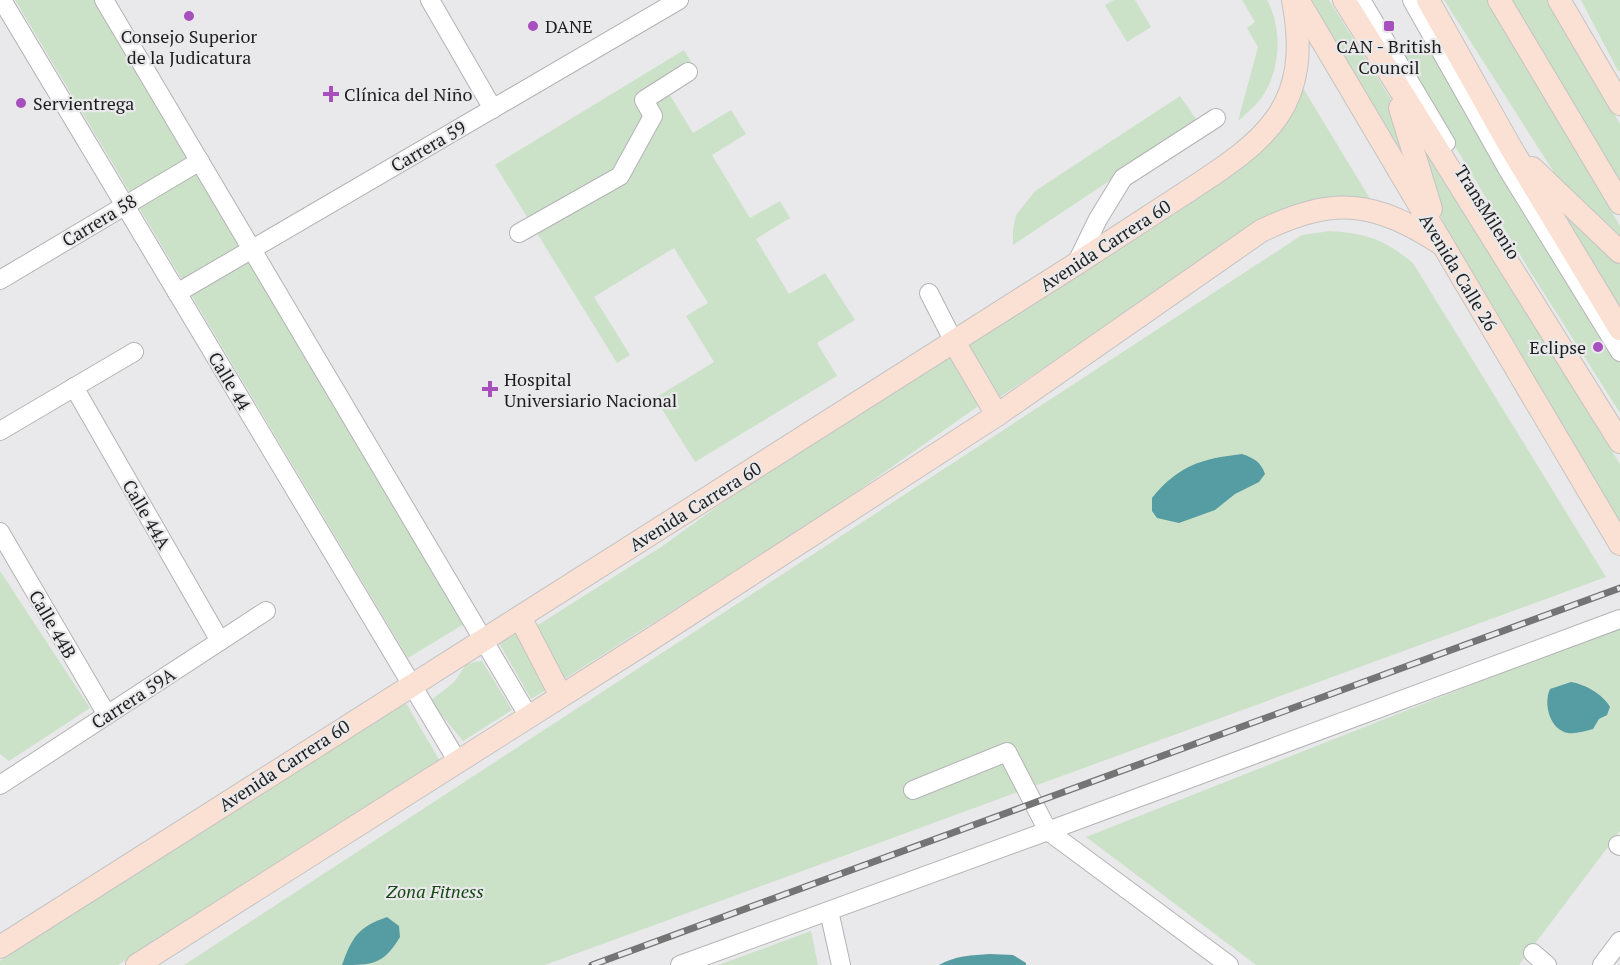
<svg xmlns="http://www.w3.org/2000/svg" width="1620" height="965" viewBox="0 0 1620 965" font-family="'PT Serif',serif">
	<rect width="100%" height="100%" fill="#e9e9eb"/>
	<!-- green -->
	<g fill="#cbe2c9">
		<path d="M15,0H94L464,624L408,658Z"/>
		<path d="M1114,0H1135L1151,27L1127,42L1105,5Z"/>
		<path d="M1242,0H1267C1282,27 1281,67 1264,94C1258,104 1247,113 1238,121L1258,47L1247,28L1255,22Z"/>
		<path d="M1312,0H1329L1392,101L1407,164Z"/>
		<path d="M1444,0H1488L1620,226V240L1555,174Z"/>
		<path d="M1509,0H1547L1620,124V183Z"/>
		<path d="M1581,0H1620V71H1618Z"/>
		<path d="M1428,41L1620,363V413L1528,268L1401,56Z"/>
		<path d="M684,50L698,73L668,92L693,133L731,110L746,134L712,155L750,218L780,201L790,218L756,239L789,294L825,273L855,320L817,343L837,376L695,462L655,398L714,362L686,316L708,303L674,248L594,297L630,355L617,363L495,165Z"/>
		<path d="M1300,83L1372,202L1272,217L1000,397L968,348L970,344L1236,169Z"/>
		<path d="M1180,96L1198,122L1013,245V229L1016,215L1035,191Z"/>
		<path d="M1421,142L1620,464V525L1448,233L1430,189Z"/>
		<path d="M1550,198L1620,264V316Z"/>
		<path d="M1330,231C1369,234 1383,239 1413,263L1606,577L545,965H184L1302,235Z"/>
		<path d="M946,356L954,358L979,401L977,407L819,518L561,681L530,630L661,547L782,460Z"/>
		<path d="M0,571L90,708L9,761L0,754Z"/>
		<path d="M1620,626V831L1519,965H1256L1086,837Z"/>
		<path d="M516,634L548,689L531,699L499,643Z"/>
		<path d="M482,661L512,710L463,741L430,701C437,695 446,689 453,683C465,670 460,663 482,661Z"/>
		<path d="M403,698L440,761L118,965H0V961Z"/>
		<path d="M811,931L818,965H718Z"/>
	</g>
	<!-- water -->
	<g fill="#569ca3">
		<path d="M1242,454C1254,458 1261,462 1265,474L1259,482L1235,494L1215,510L1179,523L1157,518L1152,511V498C1179,465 1201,459 1242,454Z"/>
		<path d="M1571,682C1584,684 1603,694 1610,707L1607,715L1599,719L1593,729C1585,731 1576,734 1568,733C1550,730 1543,704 1550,689Z"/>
		<path d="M387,917L399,926L400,937C383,965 372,965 342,965C352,937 358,927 387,917Z"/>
		<path d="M990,954L1013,955L1026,963V965H939C954,956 972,955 990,954Z"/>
	</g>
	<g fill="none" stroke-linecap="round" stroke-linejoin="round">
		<defs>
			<g id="minor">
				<path d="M2,0L458,762"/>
				<path d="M104,0L529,717"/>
				<path d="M430,0L493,109"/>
				<path d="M1361,0L1446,143"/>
				<path d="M1412,0L1508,170L1620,352"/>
				<path d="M519,233L620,176L653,116L644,100L688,72"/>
				<path d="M1076,264L1098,219L1123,178L1216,118"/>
				<path d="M0,280L200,161"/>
				<path d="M177,293L679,0"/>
				<path d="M929,293L954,342"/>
				<path d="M74,387L220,641"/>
				<path d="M0,431L134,352"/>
				<path d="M0,532L107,715"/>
				<path d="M0,785L266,611"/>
				<path d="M1618,845L1620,846"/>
				<path d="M829,911L841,965"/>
				<path d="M1533,953L1547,965"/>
				<path d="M680,965L1048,831L1007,752L913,790"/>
				<path d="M1229,965L1048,831L1620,619"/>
				<path d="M1602,965L1620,941"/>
			</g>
			<g id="major">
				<path d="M1298,0L1620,544"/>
				<path d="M1344,0L1620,442"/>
				<path d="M1428,0L1511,148L1620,329"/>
				<path d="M1499,0L1620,203"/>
				<path d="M1559,0L1620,104"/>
				<path d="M1400,108L1431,209"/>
				<path d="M1532,168L1620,252"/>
				<path d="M954,342L997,415"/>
				<path d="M520,617L561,696"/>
				<path d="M0,947L1076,264C1113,240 1150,216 1188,191C1268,139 1313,106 1293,0"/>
				<path d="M137,965L642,645L997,415L1261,231C1335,195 1375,201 1443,245"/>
			</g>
		</defs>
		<!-- minor casing -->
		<use href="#minor" stroke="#b3b3b5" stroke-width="20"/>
		<!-- major casing -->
		<use href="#major" stroke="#c4c4c4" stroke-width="24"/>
		<!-- minor -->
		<use href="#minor" stroke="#fff" stroke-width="18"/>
		<!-- major -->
		<use href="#major" stroke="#fbe0d4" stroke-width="22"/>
		<defs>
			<path id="rail" d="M592,965L1620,588"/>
		</defs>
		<!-- rail casing -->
		<use href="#rail" stroke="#747475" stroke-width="7"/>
		<!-- rail -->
		<use href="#rail" stroke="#e9e9eb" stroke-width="4.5" stroke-dasharray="14" stroke-linecap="butt"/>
	</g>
	<!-- markers -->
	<g fill="#a74fbc" stroke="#e9e9eb" stroke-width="2">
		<circle cx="189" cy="16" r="6"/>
		<circle cx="533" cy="26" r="6"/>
		<rect x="1383" y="20" width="12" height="12" rx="3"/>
		<path d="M328 85h6v6h6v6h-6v6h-6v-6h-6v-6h6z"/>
		<circle cx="21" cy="103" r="6"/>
		<circle cx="1598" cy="347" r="6"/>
		<path d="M487 380h6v6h6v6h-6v6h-6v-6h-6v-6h6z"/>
	</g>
	<g text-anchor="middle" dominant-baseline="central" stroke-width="4.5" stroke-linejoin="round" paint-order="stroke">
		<!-- poi labels -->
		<g font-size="18" fill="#1d1d1d" stroke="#e9e9eb" text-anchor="start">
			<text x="545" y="26">DANE</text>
			<text x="189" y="36" text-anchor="middle">Consejo Superior<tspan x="189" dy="21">de la Judicatura</tspan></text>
			<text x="1389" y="46" text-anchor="middle">CAN - British<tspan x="1389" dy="21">Council</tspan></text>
			<text x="344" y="94">Clínica del Niño</text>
			<text x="33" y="103">Servientrega</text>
			<text x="1586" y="347" text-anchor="end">Eclipse</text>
			<text x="504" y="379">Hospital<tspan x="504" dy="21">Universiario Nacional</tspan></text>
		</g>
		<!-- street labels -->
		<g font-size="18" fill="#1d1d1d" stroke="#e9e9eb">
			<text transform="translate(428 146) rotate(-30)">Carrera 59</text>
			<text transform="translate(1488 212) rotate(58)">TransMilenio</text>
			<text transform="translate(99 220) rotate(-31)">Carrera 58</text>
			<text transform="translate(1105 245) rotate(-33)">Avenida Carrera 60</text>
			<text transform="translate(1459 272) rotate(59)">Avenida Calle 26</text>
			<text transform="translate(230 381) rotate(59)">Calle 44</text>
			<text transform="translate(695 506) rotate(-32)">Avenida Carrera 60</text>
			<text transform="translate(147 514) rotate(60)">Calle 44A</text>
			<text transform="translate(53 624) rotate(60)">Calle 44B</text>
			<text transform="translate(133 698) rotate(-33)">Carrera 59A</text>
			<text transform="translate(284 765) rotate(-33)">Avenida Carrera 60</text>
		</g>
		<!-- park labels -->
		<g font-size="18" font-style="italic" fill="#144912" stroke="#e9e9eb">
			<text x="435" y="891">Zona Fitness</text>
		</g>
	</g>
</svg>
